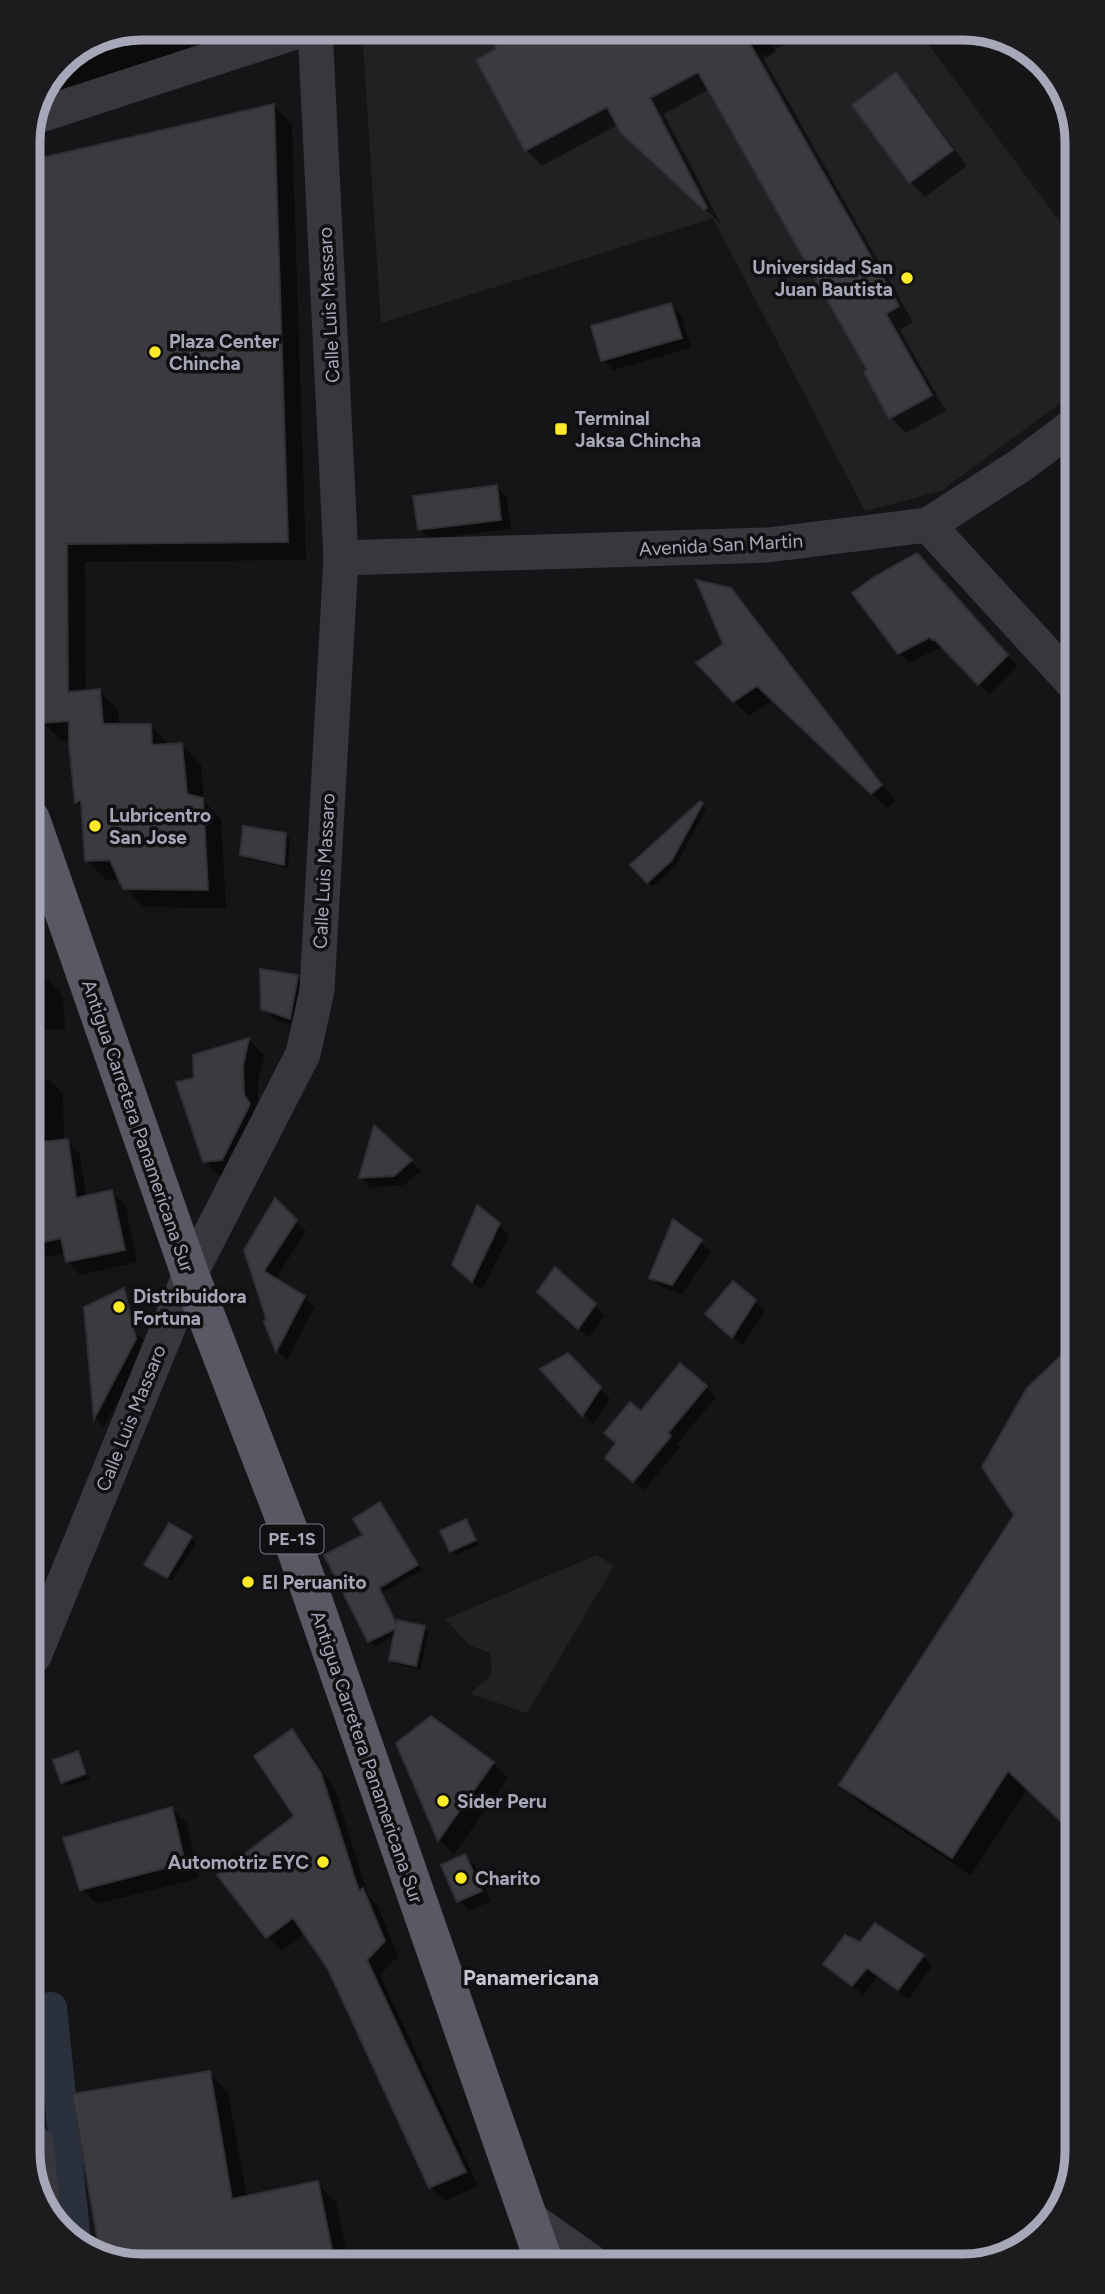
<svg xmlns="http://www.w3.org/2000/svg" width="1105" height="2294" viewBox="0 0 1105 2294" font-family="Figtree,sans-serif">
	<rect width="100%" height="100%" fill="#151517"/>
	<!-- built -->
	<g fill="#212124">
		<path d="M362,28H742L758,57L826,28H916L1069,234L1070,396L941,491L865,511L713,218L381,323Z"/>
		<path d="M597,1555L614,1566L527,1713L470,1694L492,1674L490,1653L469,1645L445,1619Z"/>
	</g>
	<!-- shadow -->
	<g fill="#0007" fill-rule="evenodd">
		<path d="M143,28H283L41,107L62,61Z"/>
		<path d="M527,28H762L776,52L764,59L913,322L900,330L946,411L906,433L891,418L869,371L710,89L664,114L721,224L639,148L619,124L542,166L526,150L478,61L499,50Z"/>
		<path d="M896,75L911,90L967,166L925,197L910,182Z"/>
		<path d="M1059,86L1068,99V115L1052,92Z"/>
		<path d="M274,106L292,124L306,560L85,562L86,692L99,691L118,710L119,726H151L170,746L182,745L201,764L204,801L221,819L226,908L144,907L125,888L120,879L106,880L87,861L83,809L77,802L70,740L62,741L43,722L38,675L30,667V570Z"/>
		<path d="M671,305L681,315L691,348L613,370L603,360Z"/>
		<path d="M497,487L507,497L511,529L430,539L420,529Z"/>
		<path d="M927,566L1017,666L989,694L945,648L941,647L909,663L899,653Z"/>
		<path d="M730,590L746,605L895,801L887,808L773,700L749,716L734,701L725,645Z"/>
		<path d="M700,803L706,809L676,865L652,887L632,865Z"/>
		<path d="M285,834L290,839L288,868L247,859L242,855Z"/>
		<path d="M297,977L307,987L300,1028L274,1019L263,1008Z"/>
		<path d="M48,980L63,996L65,1029L32,1031V981Z"/>
		<path d="M249,1040L264,1055L258,1082V1111L238,1174L220,1177L205,1161L195,1079V1056Z"/>
		<path d="M32,1079L49,1080L63,1093L64,1141H67L80,1154L86,1197L111,1192L125,1205L137,1262L80,1275L67,1261L65,1253L47,1257L34,1243ZM69,1235L70,1238L42,1244V1240Z"/>
		<path d="M375,1128L421,1171L404,1185L371,1188L361,1178Z"/>
		<path d="M275,1201L306,1231L275,1280L304,1297L314,1307L287,1360L278,1351L266,1322L268,1318L246,1250Z"/>
		<path d="M674,1222L711,1251L682,1294L661,1287L651,1277Z"/>
		<path d="M499,1225L509,1235L482,1290L464,1274Z"/>
		<path d="M555,1270L605,1316L589,1338L550,1302Z"/>
		<path d="M755,1301L765,1311L742,1346L717,1324Z"/>
		<path d="M139,1335L148,1345L104,1427L95,1418L89,1349Z"/>
		<path d="M568,1355L610,1399L593,1424L543,1370Z"/>
		<path d="M706,1387L716,1397L677,1444L680,1447L644,1490L617,1468L641,1413Z"/>
		<path d="M380,1504L422,1570L382,1593L396,1622L424,1628L428,1632L421,1669L395,1664L390,1659L396,1635L374,1646L369,1641L365,1536Z"/>
		<path d="M1016,1515L1028,1788L971,1875L860,1803L841,1784Z"/>
		<path d="M466,1521L479,1545L456,1555L452,1551Z"/>
		<path d="M170,1525L196,1542L172,1581L151,1569Z"/>
		<path d="M34,1543L39,1575L34,1576Z"/>
		<path d="M292,1732L306,1746L335,1790L369,1897L377,1904L398,1956L380,1975L478,2186L445,2201L431,2187L329,1968L305,1933L282,1951L268,1937L220,1875L296,1816Z"/>
		<path d="M398,1743L493,1763L508,1778L454,1854L439,1840Z"/>
		<path d="M78,1753L82,1758L90,1779L68,1786L63,1782Z"/>
		<path d="M172,1809L187,1824L199,1878L97,1904L82,1889Z"/>
		<path d="M465,1856L475,1866L491,1901L469,1911L459,1901Z"/>
		<path d="M861,1944L923,1956L932,1966L909,1999L878,1976L863,1995L826,1964Z"/>
		<path d="M209,2073L228,2092L247,2198L317,2183L336,2202L349,2264L136,2266Z"/>
		<path d="M443,2258L448,2263H433Z"/>
	</g>
	<g fill="none" stroke-linecap="round" stroke-linejoin="round">
		<!-- canal -->
		<path stroke="#2a303c" stroke-width="32" d="M51,2008L75,2242"/>
	</g>
	<!-- building -->
	<g fill="#3a3a3f" stroke="#302f33" stroke-width="2">
		<path d="M523,28H741L899,306L886,314L932,395L889,419L864,372L867,370L698,72L650,98L707,208L704,210L621,133L607,107L525,151L476,60L496,49L494,44Z"/>
		<path d="M896,72L953,150L909,183L852,105Z"/>
		<path d="M274,104L288,542L67,544L68,692L100,689L103,724H151L152,745L182,743L187,794L203,798L208,890L123,889L110,860L85,861L81,800L75,803L69,743V721L41,723L35,660H30L28,161Z"/>
		<path d="M671,303L682,338L601,361L591,326Z"/>
		<path d="M497,485L501,520L418,530L413,496Z"/>
		<path d="M917,553L1008,655L978,685L934,639L932,640L930,637L898,654L852,593L874,577Z"/>
		<path d="M696,580L731,588L882,785L871,794L757,686L733,702L696,663L723,644Z"/>
		<path d="M700,801L703,803L672,860L647,883L630,865Z"/>
		<path d="M243,826L286,833L284,865L240,855Z"/>
		<path d="M260,969L298,975L290,1019L261,1009Z"/>
		<path d="M249,1038L243,1066L244,1094L250,1104L222,1160L203,1162L176,1082L194,1078L193,1055Z"/>
		<path d="M374,1125L412,1160L394,1176L359,1178Z"/>
		<path d="M68,1139L76,1198L112,1190L125,1250L66,1262L61,1238L33,1244L32,1143Z"/>
		<path d="M275,1198L297,1220L264,1271L305,1296L276,1352L264,1322L266,1318L244,1250Z"/>
		<path d="M477,1205L500,1223L472,1282L452,1265Z"/>
		<path d="M673,1219L702,1240L672,1285L649,1278Z"/>
		<path d="M555,1267L596,1304L578,1329L537,1292Z"/>
		<path d="M733,1281L756,1300L732,1338L705,1314Z"/>
		<path d="M124,1288L136,1339L94,1419L84,1307Z"/>
		<path d="M1074,1343L1076,1836L1008,1771L952,1858L839,1785L1014,1515L982,1467L1027,1388Z"/>
		<path d="M568,1353L601,1387L582,1416L540,1369Z"/>
		<path d="M680,1363L707,1386L668,1433L671,1436L633,1482L605,1458L616,1443L604,1433L630,1402L641,1411Z"/>
		<path d="M380,1502L418,1565L379,1588L396,1623L397,1620L425,1626L416,1666L389,1660L395,1629L368,1642L324,1555L363,1535L353,1519Z"/>
		<path d="M466,1519L476,1540L450,1552L440,1531Z"/>
		<path d="M169,1523L192,1536L167,1578L144,1565Z"/>
		<path d="M431,1716L494,1762L438,1841L396,1743Z"/>
		<path d="M292,1729L321,1773L359,1891L363,1888L385,1941L367,1960L466,2172L429,2188L328,1969L293,1918L266,1938L217,1875L294,1816L254,1756Z"/>
		<path d="M78,1751L86,1774L61,1783L53,1760Z"/>
		<path d="M172,1807L185,1863L80,1890L63,1838Z"/>
		<path d="M465,1854L482,1891L457,1902L441,1865Z"/>
		<path d="M875,1923L924,1955L898,1990L867,1968L852,1986L823,1964L845,1935L860,1942Z"/>
		<path d="M210,2071L232,2199L318,2181L332,2250L263,2265L136,2266L100,2254L72,2094Z"/>
	</g>
	<g fill="none" stroke-linecap="round" stroke-linejoin="round">
		<!-- minor -->
		<g stroke="#38373e" stroke-width="35">
			<path d="M37,116L307,28"/>
			<path d="M928,525L1071,681"/>
			<path d="M341,558L768,545L928,525L1021,465L1070,428"/>
			<path d="M34,1656L190,1274L303,1054L317,990L341,558L315,28"/>
			<path d="M36,2144L42,2202"/>
			<path d="M529,2218L590,2261"/>
		</g>
		<!-- trunk -->
		<path stroke="#595964" stroke-width="38" d="M31,819L190,1274L290,1533L544,2262"/>
	</g>
	<!-- markers -->
	<g fill="#ffea25" stroke="#101012" stroke-width="2.5">
		<circle cx="907" cy="278" r="7"/>
		<circle cx="155" cy="352" r="7"/>
		<rect x="554" y="422" width="14" height="14" rx="3.5"/>
		<circle cx="95" cy="826" r="7"/>
		<circle cx="119" cy="1307" r="7"/>
		<circle cx="248" cy="1582" r="7"/>
		<circle cx="443" cy="1801" r="7"/>
		<circle cx="323" cy="1862" r="7"/>
		<circle cx="461" cy="1878" r="7"/>
	</g>
	<g text-anchor="middle" dominant-baseline="central" stroke-width="7" stroke-linejoin="round" paint-order="stroke">
		<!-- shield labels -->
		<rect fill="#101012" stroke="#797a86" stroke-width="2" x="260.5" y="1524.5" width="63" height="29" rx="5"/>
		<g font-size="18" font-weight="bold" fill="#a6a7b8">
			<text x="292" y="1539">PE-1S</text>
		</g>
		<!-- poi labels -->
		<g font-size="19" font-weight="bold" fill="#a6a7b8" stroke="#101012" text-anchor="start">
			<text x="893" y="267" text-anchor="end">Universidad San<tspan x="893" dy="22">Juan Bautista</tspan></text>
			<text x="169" y="341">Plaza Center<tspan x="169" dy="22">Chincha</tspan></text>
			<text x="575" y="418">Terminal<tspan x="575" dy="22">Jaksa Chincha</tspan></text>
			<text x="109" y="815">Lubricentro<tspan x="109" dy="22">San Jose</tspan></text>
			<text x="133" y="1296">Distribuidora<tspan x="133" dy="22">Fortuna</tspan></text>
			<text x="262" y="1582">El Peruanito</text>
			<text x="457" y="1801">Sider Peru</text>
			<text x="309" y="1862" text-anchor="end">Automotriz EYC</text>
			<text x="475" y="1878">Charito</text>
		</g>
		<!-- street labels -->
		<g font-size="19" fill="#a6a7b8" stroke="#101012">
			<text transform="translate(329 305) rotate(-93)">Calle Luis Massaro</text>
			<text transform="translate(721 545) rotate(-3)">Avenida San Martin</text>
			<text transform="translate(324 871) rotate(-87)">Calle Luis Massaro</text>
			<text transform="translate(138 1126) rotate(71)">Antigua Carretera Panamericana Sur</text>
			<text transform="translate(131 1418) rotate(-68)">Calle Luis Massaro</text>
			<text transform="translate(367 1757) rotate(71)">Antigua Carretera Panamericana Sur</text>
		</g>
		<!-- neighbourhood labels -->
		<g font-size="21" font-weight="bold" fill="#c7c7d4" stroke="#101012">
			<text x="531" y="1977">Panamericana</text>
		</g>
	</g>
	<!-- crop -->
	<path d="M0 0H1105V2294H0ZM142 40H963A102 102 0 0 1 1065 142V2152A102 102 0 0 1 963 2254H142A102 102 0 0 1 40 2152V142A102 102 0 0 1 142 40Z" fill="#1c1c1f" fill-rule="evenodd"/>
	<path fill="none" stroke="#a6a7b8" stroke-width="9" d="M142 40H963A102 102 0 0 1 1065 142V2152A102 102 0 0 1 963 2254H142A102 102 0 0 1 40 2152V142A102 102 0 0 1 142 40Z"/>
</svg>
